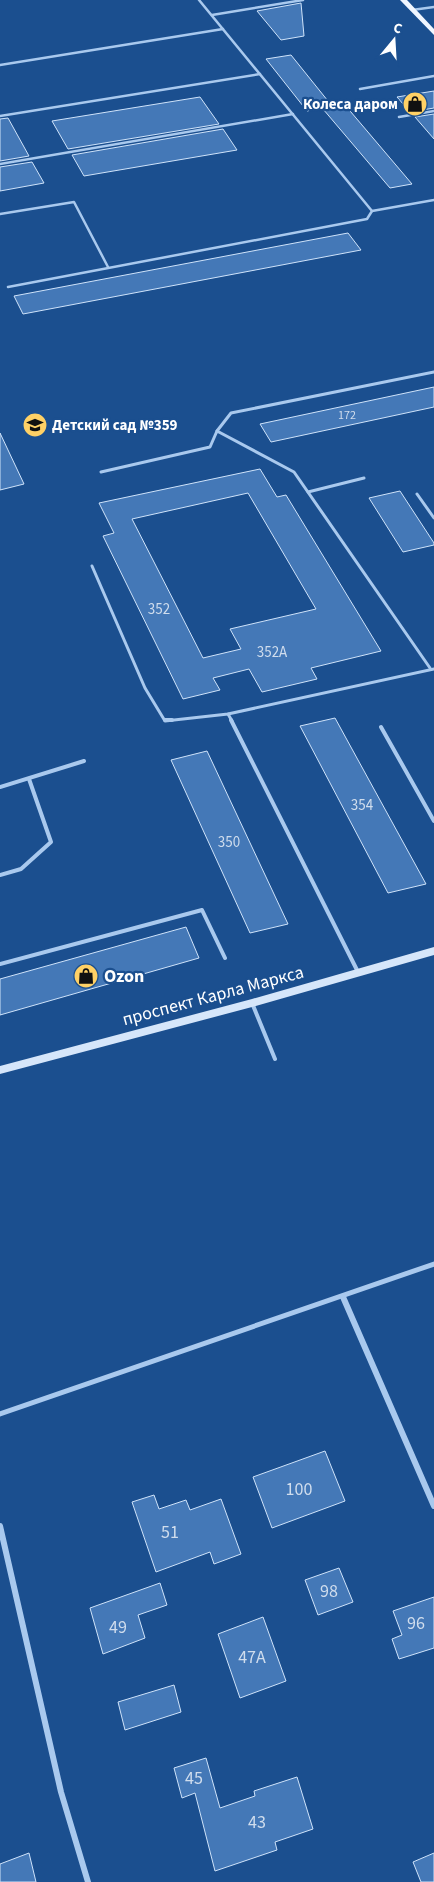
<svg xmlns="http://www.w3.org/2000/svg" width="434" height="1882" viewBox="0 0 434 1882" font-family="'Source Sans 3',sans-serif">
	<rect width="100%" height="100%" fill="#1b4f8f"/>
	<!-- building -->
	<g fill="#4478b7" stroke="#cfe3fa" fill-rule="evenodd">
		<path d="M301,3L304,36L281,40L257,11Z"/>
		<path d="M291,55L332,106L307,111L266,59Z"/>
		<path d="M434,91V108L410,112L397,97Z"/>
		<path d="M200,97L219,124L68,149L52,121Z"/>
		<path d="M345,105L412,184L390,188L323,109Z"/>
		<path d="M434,114V139L415,117Z"/>
		<path d="M8,118L29,156L0,161V119Z"/>
		<path d="M223,129L237,150L84,176L72,155Z"/>
		<path d="M32,162L44,183L0,191V167Z"/>
		<path d="M348,233L361,250L23,314L14,296Z"/>
		<path d="M434,387V407L271,442L260,424Z"/>
		<path d="M0,433L24,484L0,490Z"/>
		<path d="M260,469L277,497L286,495L381,651L311,668L317,679L262,692L249,669L213,678L220,690L183,699L103,536L114,533L99,503ZM248,493L316,609L230,629L241,649L203,658L132,519Z"/>
		<path d="M400,491L434,543V545L403,552L369,498Z"/>
		<path d="M335,718L426,884L388,893L300,726Z"/>
		<path d="M207,751L288,924L250,933L171,760Z"/>
		<path d="M186,927L199,958L0,1015V979Z"/>
		<path d="M325,1451L345,1501L272,1528L253,1477Z"/>
		<path d="M154,1495L159,1509L186,1500L190,1510L221,1499L241,1554L214,1564L210,1552L156,1572L132,1502Z"/>
		<path d="M339,1568L353,1602L318,1615L305,1580Z"/>
		<path d="M160,1583L167,1605L138,1615L145,1638L103,1654L90,1608Z"/>
		<path d="M434,1597V1648L399,1659L392,1639L402,1635L393,1611Z"/>
		<path d="M263,1617L286,1681L240,1698L218,1634Z"/>
		<path d="M174,1685L181,1712L125,1730L118,1702Z"/>
		<path d="M206,1758L220,1808L255,1796L254,1791L297,1777L313,1829L275,1842L277,1850L215,1871L195,1793L182,1798L174,1768Z"/>
		<path d="M29,1853L36,1882H0V1864Z"/>
		<path d="M434,1853V1882H421L413,1862Z"/>
	</g>
	<g fill="none" stroke-linecap="round" stroke-linejoin="round">
		<!-- lane-far3 -->
		<g stroke="#a9c9ee" stroke-width="2.5">
			<path d="M412,10L434,7"/>
			<path d="M212,15L303,0"/>
			<path d="M0,65L223,29"/>
			<path d="M360,89L434,76"/>
			<path d="M0,116L260,74"/>
			<path d="M399,117L434,111"/>
			<path d="M0,164L293,114"/>
			<path d="M372,211L434,200"/>
			<path d="M0,214L74,202L108,267"/>
			<path d="M8,287L367,219L372,211L199,0"/>
		</g>
		<!-- lane-far2 -->
		<g stroke="#a9c9ee" stroke-width="3">
			<path d="M217,431L231,413L434,372"/>
			<path d="M101,472L210,447L217,431L294,472L430,668"/>
			<path d="M308,492L364,478"/>
			<path d="M417,494L434,518"/>
			<path d="M92,566L145,688L165,721L228,714L434,669"/>
			<path d="M228,714L232,721"/>
		</g>
		<!-- lane-far1 -->
		<g stroke="#a9c9ee" stroke-width="4">
			<path d="M165,720H172"/>
			<path d="M231,720L358,972"/>
			<path d="M381,727L434,821"/>
			<path d="M0,787L84,761"/>
			<path d="M0,875L21,869L51,842L29,779"/>
			<path d="M0,964L202,910L225,958"/>
			<path d="M252,1003L275,1059"/>
		</g>
		<!-- lane -->
		<path stroke="#a9c9ee" stroke-width="5" d="M0,1414L434,1264"/>
		<!-- street -->
		<g stroke="#a9c9ee" stroke-width="6">
			<path d="M343,1297L434,1506"/>
			<path d="M0,1526L61,1792L88,1882"/>
		</g>
		<!-- secondary -->
		<path fill="#d6e6fa" fill-rule="evenodd" d="M434,947V955L252,1007L0,1074V1066L252,999Z"/>
		<!-- primary -->
		<path fill="#f0f6ff" fill-rule="evenodd" d="M400,0H407L434,29V35Z"/>
	</g>
	<!-- icons -->
	<defs>
		<symbol id="shop-disc" viewBox="-11 -11 22 22"><circle r="9.5" fill="#ffd166" stroke="#1b4f8f"/><path d="M-5-2.5h2.3a2.7 3.5 0 0 1 5.4 0H5L5.5 6h-11ZM-1.5-2.5h3a1.5 2.3 0 0 0-3 0Z" fill="#111"/></symbol>
		<symbol id="school-disc" viewBox="-11 -11 22 22"><circle r="9.5" fill="#ffd166" stroke="#1b4f8f"/><path d="M0-5L7-2L0 1L-7-2ZM-4 1L0 2.5L4 1V4Q0 6-4 4Z" fill="#111"/></symbol>
	</defs>
	<g fill-rule="evenodd">
		<use href="#shop-disc" x="401" y="90" width="28" height="28"/>
		<use href="#school-disc" x="21" y="411" width="28" height="28"/>
		<use href="#shop-disc" x="72" y="962" width="28" height="28"/>
	</g>
	<g text-anchor="middle" dominant-baseline="central" stroke-width="4.5" stroke-linejoin="round" paint-order="stroke">
		<!-- far-number labels -->
		<g font-size="12" fill="#d0dded">
			<text x="347" y="415">172</text>
		</g>
		<!-- far-poi labels -->
		<g font-size="15" font-weight="bold" fill="#fff" stroke="#1b4f8f" text-anchor="end">
			<text x="398" y="104">Колеса даром</text>
			<text x="52" y="425" text-anchor="start">Детский сад №359</text>
		</g>
		<!-- number labels -->
		<g font-size="15" fill="#d0dded">
			<text x="159" y="609">352</text>
			<text x="272" y="652">352А</text>
			<text x="362" y="805">354</text>
			<text x="229" y="842">350</text>
		</g>
		<!-- poi labels -->
		<g font-size="18" font-weight="bold" fill="#fff" stroke="#1b4f8f" text-anchor="start">
			<text x="104" y="976">Ozon</text>
		</g>
		<!-- street labels -->
		<g font-size="18" fill="#fff" stroke="#1b4f8f">
			<text transform="translate(213 996) rotate(-15)">проспект Карла Маркса</text>
		</g>
		<!-- near-number labels -->
		<g font-size="18" fill="#d0dded">
			<text x="299" y="1489">100</text>
			<text x="170" y="1532">51</text>
			<text x="329" y="1591">98</text>
			<text x="416" y="1623">96</text>
			<text x="118" y="1627">49</text>
			<text x="252" y="1657">47А</text>
			<text x="194" y="1778">45</text>
			<text x="257" y="1822">43</text>
		</g>
	</g>
	<!-- north arrow -->
	<g transform="translate(394 40) rotate(18)" stroke="#1b4f8f" stroke-width="4" paint-order="stroke">
	<path d="M0-4L9 19L0 12L-9 19Z" fill="#ffffff"/>
	<text y="-8" font-size="14" font-weight="bold" text-anchor="middle" fill="#ffffff">С</text>
	</g>
</svg>
